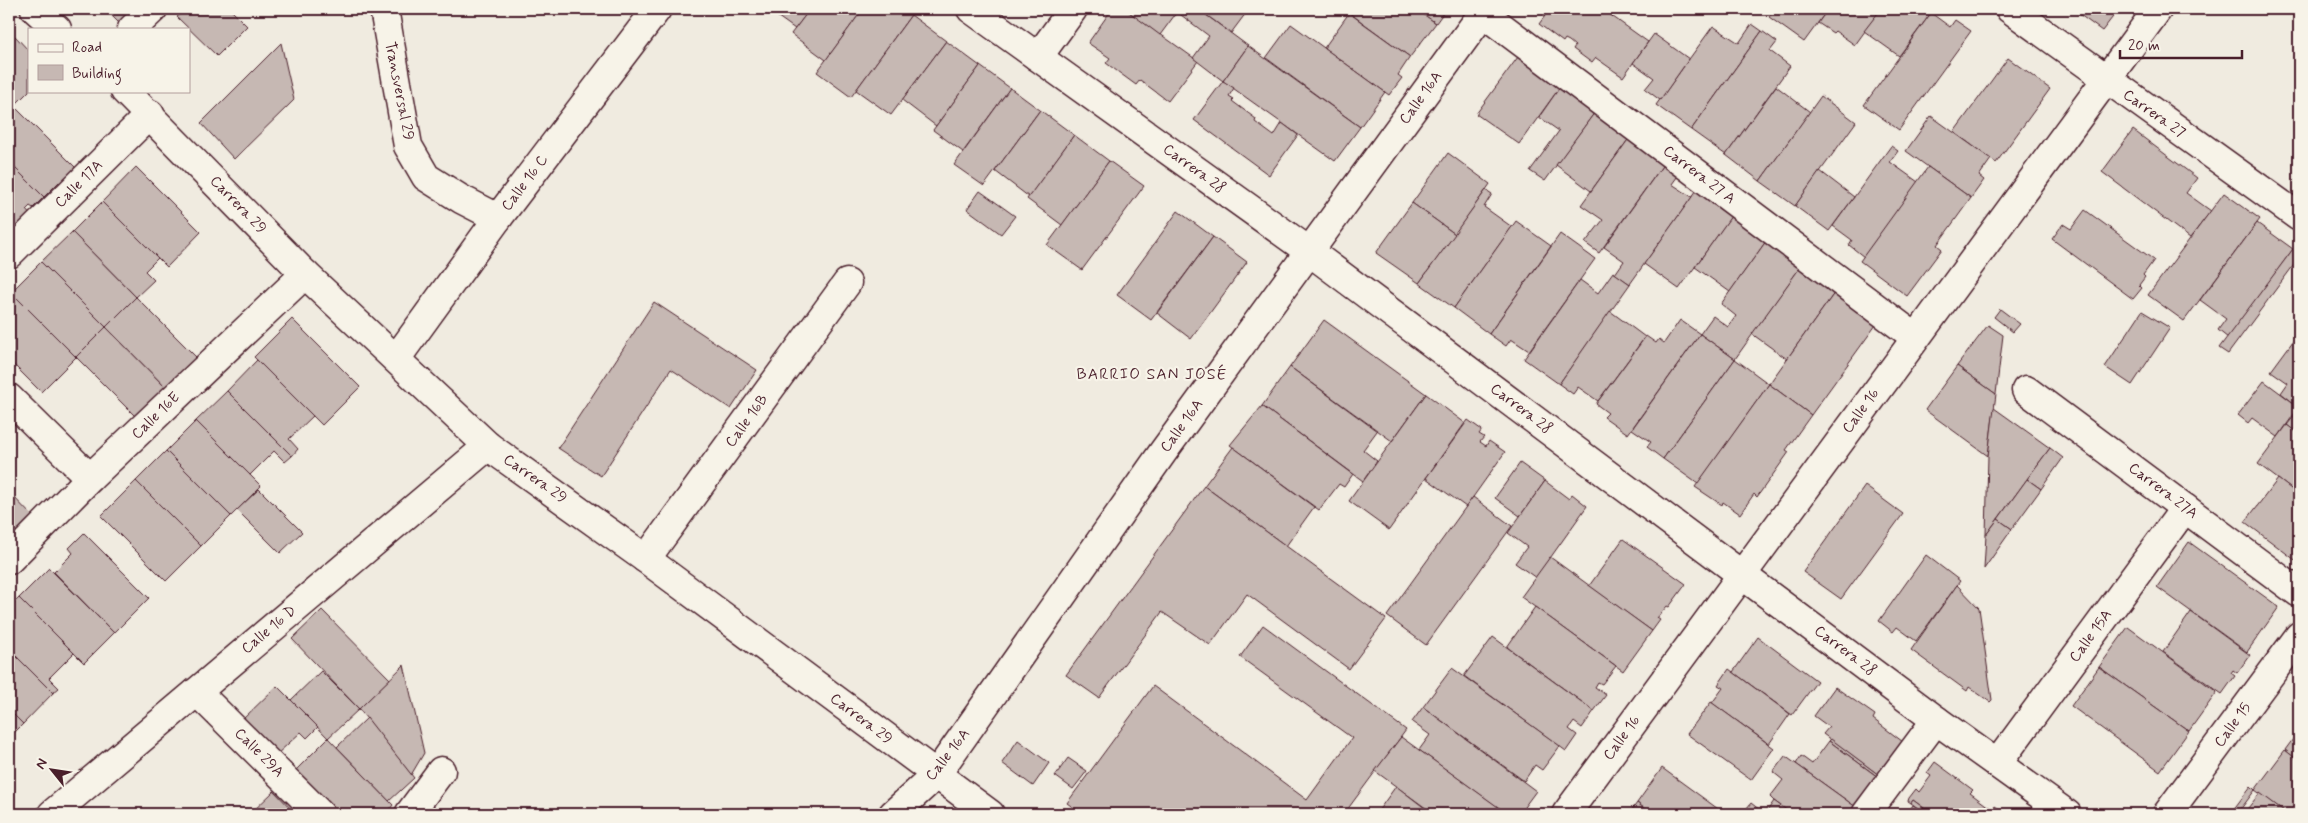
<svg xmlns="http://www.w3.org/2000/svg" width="2308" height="823" viewBox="0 0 2308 823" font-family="Mynerve,sans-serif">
	<rect width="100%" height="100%" fill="#f0ebe0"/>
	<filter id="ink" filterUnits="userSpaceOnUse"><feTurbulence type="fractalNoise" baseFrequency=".02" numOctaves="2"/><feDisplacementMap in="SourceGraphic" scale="10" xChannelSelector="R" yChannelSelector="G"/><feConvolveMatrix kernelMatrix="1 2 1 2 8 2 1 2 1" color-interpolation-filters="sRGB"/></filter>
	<g filter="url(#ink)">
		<!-- building -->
		<g fill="#c6b8b3" stroke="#4a1f2b">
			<path d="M105,9H139L121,25Z"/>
			<path d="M186,9H230L247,26L217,56L177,17Z"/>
			<path d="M767,9H810L795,29Z"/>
			<path d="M810,9H863L826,60L791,34Z"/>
			<path d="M863,9H902L911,15L851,97L817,72Z"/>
			<path d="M1112,9H1125L1198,61L1168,101L1140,80L1136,85L1106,63L1110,58L1088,43Z"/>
			<path d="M1125,9H1198L1248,46L1223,81L1193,58L1209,36L1177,12L1160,35Z"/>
			<path d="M1198,9H1249L1231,33Z"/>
			<path d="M1344,9H1416L1436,23L1410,57Z"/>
			<path d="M1416,9H1446L1436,23Z"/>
			<path d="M1550,9H1602L1648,42L1623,77L1596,58L1592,63L1573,49L1575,46L1569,41L1565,39L1563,42L1539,24Z"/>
			<path d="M1775,9H1828L1804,42L1769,17Z"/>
			<path d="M1828,9H1881L1855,45L1835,31L1833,33L1818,23Z"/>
			<path d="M1881,9H1934L1899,56L1864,31Z"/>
			<path d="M2072,9H2119L2102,31Z"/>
			<path d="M1349,13L1410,57L1398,75L1402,78L1389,95L1324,48Z"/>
			<path d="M1931,13L1950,27L1955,20L1971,31L1899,130L1864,105Z"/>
			<path d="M911,15L946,41L891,115L856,90Z"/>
			<path d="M1291,24L1385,92L1360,127L1266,58Z"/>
			<path d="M1752,24L1762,31L1691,130L1656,105L1713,26L1739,43Z"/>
			<path d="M1762,31L1777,42L1770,51L1790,66L1726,155L1691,130Z"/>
			<path d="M1654,34L1689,59L1660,100L1645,89L1654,78L1633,63Z"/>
			<path d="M15,36L29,51V91L14,106L9,100V42Z"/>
			<path d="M946,41L980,66L936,126L902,100Z"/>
			<path d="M281,43L294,100L234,159L201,123Z"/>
			<path d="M1248,46L1360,127L1335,161L1223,81Z"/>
			<path d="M1518,57L1560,87L1519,144L1476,114Z"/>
			<path d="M2008,58L2050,89L1996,163L1954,132Z"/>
			<path d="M980,66L1010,88L963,152L933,130Z"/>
			<path d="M1223,81L1234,88L1229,96L1234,99L1232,101L1256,119L1255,122L1274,136L1282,123L1298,135L1269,175L1194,120Z"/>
			<path d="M1776,86L1810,112L1760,181L1726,155Z"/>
			<path d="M1560,87L1595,112L1545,181L1530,171L1559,131L1539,117Z"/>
			<path d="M1010,88L1040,110L984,186L954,165Z"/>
			<path d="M1821,96L1856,122L1795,206L1760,181Z"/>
			<path d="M9,100L14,106L9,111Z"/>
			<path d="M14,106L79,171L63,187L59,182L44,197L9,162V111Z"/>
			<path d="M1040,110L1074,135L1029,197L995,171Z"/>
			<path d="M1595,112L1630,137L1591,191L1556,165Z"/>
			<path d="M1931,116L1991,159L1979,176L1984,180L1971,198L1906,151Z"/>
			<path d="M2133,130L2197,178L2186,193L2211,211L2190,238L2102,172Z"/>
			<path d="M1074,135L1109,161L1062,225L1027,199Z"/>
			<path d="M1630,137L1665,162L1599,253L1585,243L1603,220L1581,205Z"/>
			<path d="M1891,146L1898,151L1890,162L1918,182L1864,257L1849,245L1852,240L1833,226Z"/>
			<path d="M1448,153L1490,184L1455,234L1412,203Z"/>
			<path d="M1109,161L1144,186L1082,270L1047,245Z"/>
			<path d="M9,162L44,197L33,208L30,206L26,210L32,217L17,232L9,223Z"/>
			<path d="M1665,162L1680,173L1672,184L1692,197L1630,284L1615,274L1624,261L1604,247Z"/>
			<path d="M136,167L201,232L167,267L102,202Z"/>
			<path d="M1928,167L1971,198L1937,245L1942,249L1907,296L1860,261Z"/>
			<path d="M1820,171L1854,197L1829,231L1795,206Z"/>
			<path d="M1699,187L1714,198L1711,203L1731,217L1679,289L1644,264Z"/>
			<path d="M1486,190L1492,194L1484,207L1512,227L1454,308L1419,283Z"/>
			<path d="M980,191L1015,216L1001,234L967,209Z"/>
			<path d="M2224,193L2260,219L2184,321L2148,295Z"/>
			<path d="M102,202L158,258L145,271L154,280L136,297L72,232Z"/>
			<path d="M1412,203L1455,234L1419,283L1376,253Z"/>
			<path d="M2085,210L2154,260L2143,275L2145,277L2139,285L2142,288L2133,299L2052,239L2063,224L2071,229Z"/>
			<path d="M1178,211L1213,237L1151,320L1117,295Z"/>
			<path d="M1734,212L1769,237L1730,292L1695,267Z"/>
			<path d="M1516,221L1551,246L1489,334L1454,308Z"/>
			<path d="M9,223L17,232L9,244Z"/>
			<path d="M2257,223L2293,249L2228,338L2218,330L2226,319L2200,300Z"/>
			<path d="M72,232L136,297L106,327L41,262Z"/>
			<path d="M1560,234L1595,259L1529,351L1511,339L1506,346L1489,334Z"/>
			<path d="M1213,237L1247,262L1191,339L1157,313Z"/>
			<path d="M1769,237L1804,262L1735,359L1700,334L1713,316L1728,327L1736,316L1721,304Z"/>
			<path d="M2293,249L2299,254V258L2228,354L2219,348Z"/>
			<path d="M41,262L106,327L76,357L11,292Z"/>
			<path d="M1804,262L1835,292L1787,359L1752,334Z"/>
			<path d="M1613,272L1630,284L1559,384L1524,359L1580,280L1598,293Z"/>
			<path d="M11,292L76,357L41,392L9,360V294Z"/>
			<path d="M1835,292L1881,318L1811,415L1769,384Z"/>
			<path d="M136,297L201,362L171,393L106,327Z"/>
			<path d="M654,302L757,370L731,409L671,369L601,476L558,448Z"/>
			<path d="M2000,309L2020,324L2013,332L1994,317Z"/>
			<path d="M1610,311L1645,337L1598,401L1578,387L1573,394L1559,384Z"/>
			<path d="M2142,311L2170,328L2132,385L2105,367Z"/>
			<path d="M292,319L360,387L322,425L254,357Z"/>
			<path d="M1324,320L1426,394L1392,441L1290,367Z"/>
			<path d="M1680,320L1700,334L1628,434L1604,417L1608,413L1596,404L1646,336L1656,343L1659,339L1664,343Z"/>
			<path d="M1988,325L2003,335L1996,394L1957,366Z"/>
			<path d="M106,327L171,393L141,422L76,357Z"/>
			<path d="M2299,333V407L2281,393L2288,383L2271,371Z"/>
			<path d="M1700,334L1735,359L1663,459L1647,447L1651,442L1632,429Z"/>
			<path d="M1735,359L1769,384L1698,484L1663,459Z"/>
			<path d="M257,360L313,416L289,439L298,449L292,456L227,391Z"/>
			<path d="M1957,366L1996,394L1988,456L1925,410Z"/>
			<path d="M1290,367L1377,431L1363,450L1377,461L1363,481L1262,406Z"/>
			<path d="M2264,381L2299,407L2278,437L2252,418L2248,423L2238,415Z"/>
			<path d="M1769,384L1811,415L1786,450L1789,452L1757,497L1754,494L1740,514L1723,502L1722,505L1695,487Z"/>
			<path d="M227,391L292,456L285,462L274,451L250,475L196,421Z"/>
			<path d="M1426,394L1465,423L1389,530L1349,501Z"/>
			<path d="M1262,406L1353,474L1344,487L1339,484L1319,510L1230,445Z"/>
			<path d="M1994,408L2050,448L1986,535L1988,456Z"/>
			<path d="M2299,410V434L2287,425Z"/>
			<path d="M1468,420L1482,430L1479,434L1484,437L1480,442L1486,446L1489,441L1505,452L1466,507L1426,478Z"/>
			<path d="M196,421L261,486L231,516L166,451Z"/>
			<path d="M2287,425L2299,434V495L2258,464Z"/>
			<path d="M1233,447L1314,507L1286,546L1204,486Z"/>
			<path d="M2050,448L2063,458L2041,489L2027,479Z"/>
			<path d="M166,451L231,516L201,546L136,481Z"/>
			<path d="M1520,463L1545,481L1520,516L1495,498Z"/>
			<path d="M2027,479L2041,489L2012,529L1998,519Z"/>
			<path d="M2278,479L2299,495V563L2245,522Z"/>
			<path d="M136,481L201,546L166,581L101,516Z"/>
			<path d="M1545,481L1569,499L1572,494L1587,506L1536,578L1515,563L1527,547L1508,533Z"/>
			<path d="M1204,486L1386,619L1349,669L1247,594L1210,645L1162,612L1099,698L1066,675Z"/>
			<path d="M1865,486L1903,514L1841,599L1803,572Z"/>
			<path d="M259,489L302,532L280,553L237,510Z"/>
			<path d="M9,492L36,520L22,534L18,530L9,539Z"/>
			<path d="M1473,497L1512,526L1426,645L1387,616Z"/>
			<path d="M1998,519L2012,529L1984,569L1986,535Z"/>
			<path d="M84,533L149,598L114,633L54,572L73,553L69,548Z"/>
			<path d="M1623,539L1686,584L1669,607L1667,606L1657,618L1660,620L1652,631L1589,586Z"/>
			<path d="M2189,542L2279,607L2247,652L2157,587Z"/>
			<path d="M1926,555L1960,581L1916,641L1897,627L1893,632L1879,621Z"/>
			<path d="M1550,557L1652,631L1623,671L1521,597Z"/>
			<path d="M49,568L114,633L84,663L19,598Z"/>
			<path d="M1957,585L1979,608L1992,700L1990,702L1969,687L1967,691L1911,650Z"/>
			<path d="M19,598L74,653L49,678L59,688L53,693L9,649V608Z"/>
			<path d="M1535,607L1616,666L1602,684L1598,682L1595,687L1606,695L1594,711L1507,647Z"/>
			<path d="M322,610L390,679L359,709L292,639Z"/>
			<path d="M2191,612L2250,655L2237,673L2233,670L2231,673L2235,676L2222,694L2163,652Z"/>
			<path d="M1263,625L1406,730L1344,814H1082L1067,803L1153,686L1307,800L1352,738L1240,657Z"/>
			<path d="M2128,627L2217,692L2189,731L2099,667Z"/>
			<path d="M1493,637L1594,711L1582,728L1574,722L1569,729L1577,735L1566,751L1464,676Z"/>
			<path d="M1758,637L1817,681L1792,715L1733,672Z"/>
			<path d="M9,649L53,693L23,724L9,710Z"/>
			<path d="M404,665L424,753L411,775L359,709Z"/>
			<path d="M2099,667L2189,731L2160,771L2071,706Z"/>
			<path d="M1452,668L1560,746L1542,770L1535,765L1524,781L1423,707Z"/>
			<path d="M1729,669L1790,714L1769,744L1712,703L1723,688L1718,685Z"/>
			<path d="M321,671L359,709L328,738L291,700Z"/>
			<path d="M277,686L318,727L307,738L301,732L276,755L242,720Z"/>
			<path d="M1835,687L1875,715L1873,719L1907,745L1887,781L1823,734L1829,727L1814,716Z"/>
			<path d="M1711,702L1774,748L1751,780L1687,734Z"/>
			<path d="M1423,707L1536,791L1519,814H1507L1419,750L1430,735L1412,722Z"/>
			<path d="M9,710L23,724L9,738Z"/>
			<path d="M367,718L414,778L389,801L337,747Z"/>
			<path d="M2299,731V761L2285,750Z"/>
			<path d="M1401,737L1505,812L1504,814H1434L1375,771Z"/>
			<path d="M328,738L393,805L386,814H333L293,773Z"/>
			<path d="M1831,739L1883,778L1882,780L1829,741Z"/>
			<path d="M1018,740L1049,763L1033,786L1002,763Z"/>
			<path d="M1829,741L1882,780L1860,810L1796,764L1801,756L1812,764Z"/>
			<path d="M2285,750L2299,761V814H2288L2255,790Z"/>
			<path d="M1785,756L1860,810L1856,814H1792L1774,801L1770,797L1783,780L1773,772Z"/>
			<path d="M1068,758L1087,771L1073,789L1055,776Z"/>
			<path d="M1935,762L1973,790L1970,793L1993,810L1995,806L2006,814H1932L1913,800L1911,803L1908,801L1909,798L1916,789L1919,792L1931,776L1927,773Z"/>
			<path d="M1662,768L1725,814H1652L1637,803Z"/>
			<path d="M1396,786L1430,812L1428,814H1376Z"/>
			<path d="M2251,786L2255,790L2240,810L2244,813L2260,793L2288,814H2230Z"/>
			<path d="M274,791L296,814H250Z"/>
			<path d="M1913,800L1932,814H1926L1911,803Z"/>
			<path d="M1774,801L1792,814H1742L1751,803L1765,814Z"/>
			<path d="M1637,803L1652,814H1629Z"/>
			<path d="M1913,805L1926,814H1907Z"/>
		</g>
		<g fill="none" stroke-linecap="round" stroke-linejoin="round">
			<defs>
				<g id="minor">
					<path d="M35,9L57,29"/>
					<path d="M384,9L408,146L426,177L461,199L498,218"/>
					<path d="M971,9L1310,252L1936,720L2067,814"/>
					<path d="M2010,9L2299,217"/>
					<path d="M1483,13L1915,337"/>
					<path d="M132,29L153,9"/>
					<path d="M1038,57L1073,9"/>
					<path d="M125,91L305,274L488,446L646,559L990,814"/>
					<path d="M9,254L150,114"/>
					<path d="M396,359L498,218L657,9"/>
					<path d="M2026,390L2299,593"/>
					<path d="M9,398L90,478"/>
					<path d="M646,559L847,283"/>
					<path d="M9,560L90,478L305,274"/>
					<path d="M197,692L320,814"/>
					<path d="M1997,764L2185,508"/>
					<path d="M52,814L488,446"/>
					<path d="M409,814L441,771"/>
					<path d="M893,814L936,775L1163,452L1486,9"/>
					<path d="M1566,814L2158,9"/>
					<path d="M1866,814L1936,720"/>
					<path d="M2167,814L2299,636"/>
				</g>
			</defs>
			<!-- minor casing -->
			<use href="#minor" stroke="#4a1f2b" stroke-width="31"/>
			<!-- minor -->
			<use href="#minor" stroke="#f7f3e8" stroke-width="28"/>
		</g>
	</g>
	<g text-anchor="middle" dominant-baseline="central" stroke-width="4.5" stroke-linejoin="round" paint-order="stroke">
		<!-- street labels -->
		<g font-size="15" fill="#4a1f2b" stroke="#f7f3e8">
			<text transform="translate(399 91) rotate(79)">Transversal 29</text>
			<text transform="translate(1421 98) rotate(-54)">Calle 16A</text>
			<text transform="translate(2154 114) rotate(35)">Carrera 27</text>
			<text transform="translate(1194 169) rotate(36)">Carrera 28</text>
			<text transform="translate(1699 175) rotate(37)">Carrera 27 A</text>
			<text transform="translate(525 183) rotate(-53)">Calle 16 C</text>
			<text transform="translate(79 184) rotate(-45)">Calle 17A</text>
			<text transform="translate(238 205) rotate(46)">Carrera 29</text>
			<text transform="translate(1521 409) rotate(37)">Carrera 28</text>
			<text transform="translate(1861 411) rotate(-54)">Calle 16</text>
			<text transform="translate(156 416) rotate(-44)">Calle 16E</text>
			<text transform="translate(747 421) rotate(-54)">Calle 16B</text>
			<text transform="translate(1182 426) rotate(-54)">Calle 16A</text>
			<text transform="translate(535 479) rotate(35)">Carrera 29</text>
			<text transform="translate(2163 491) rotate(37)">Carrera 27A</text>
			<text transform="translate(269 630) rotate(-40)">Calle 16 D</text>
			<text transform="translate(2091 636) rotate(-54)">Calle 15A</text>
			<text transform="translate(1845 651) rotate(37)">Carrera 28</text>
			<text transform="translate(861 719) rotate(37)">Carrera 29</text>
			<text transform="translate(2233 725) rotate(-54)">Calle 15</text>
			<text transform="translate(1622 738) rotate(-54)">Calle 16</text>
			<text transform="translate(259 753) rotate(45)">Calle 29A</text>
			<text transform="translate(948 755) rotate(-52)">Calle 16A</text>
		</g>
		<!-- neighbourhood labels -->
		<g font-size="16" letter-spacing="1" fill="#4a1f2b" stroke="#f7f3e8">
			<text x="1152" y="374">BARRIO SAN JOSÉ</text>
		</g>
	</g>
	<!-- margin -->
	<rect width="2308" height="823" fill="none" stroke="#f7f3e8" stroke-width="30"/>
	<rect x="15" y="15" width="2278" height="793" fill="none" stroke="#4a1f2b" stroke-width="2" filter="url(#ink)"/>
	<!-- legend -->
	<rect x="28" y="28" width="162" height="65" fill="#f7f3e8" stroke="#b29e9c"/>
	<rect x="38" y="44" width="25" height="8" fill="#f7f3e8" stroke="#b29e9c"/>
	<text x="72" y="52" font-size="15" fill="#4a1f2b">Road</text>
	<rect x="38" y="65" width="25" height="15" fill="#c6b8b3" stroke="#b29e9c"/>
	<text x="72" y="78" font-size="15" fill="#4a1f2b">Building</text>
	<!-- north arrow -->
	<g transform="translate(52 770) rotate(300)" stroke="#f7f3e8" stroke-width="4" paint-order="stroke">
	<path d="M0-4L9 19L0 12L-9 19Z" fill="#4a1f2b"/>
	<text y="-8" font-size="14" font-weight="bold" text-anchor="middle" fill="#4a1f2b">N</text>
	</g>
	<!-- scale -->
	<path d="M2120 50v8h122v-8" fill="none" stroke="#4a1f2b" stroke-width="2.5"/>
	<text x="2128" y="50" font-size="15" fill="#4a1f2b" stroke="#f7f3e8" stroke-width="4" paint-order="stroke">20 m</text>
</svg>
